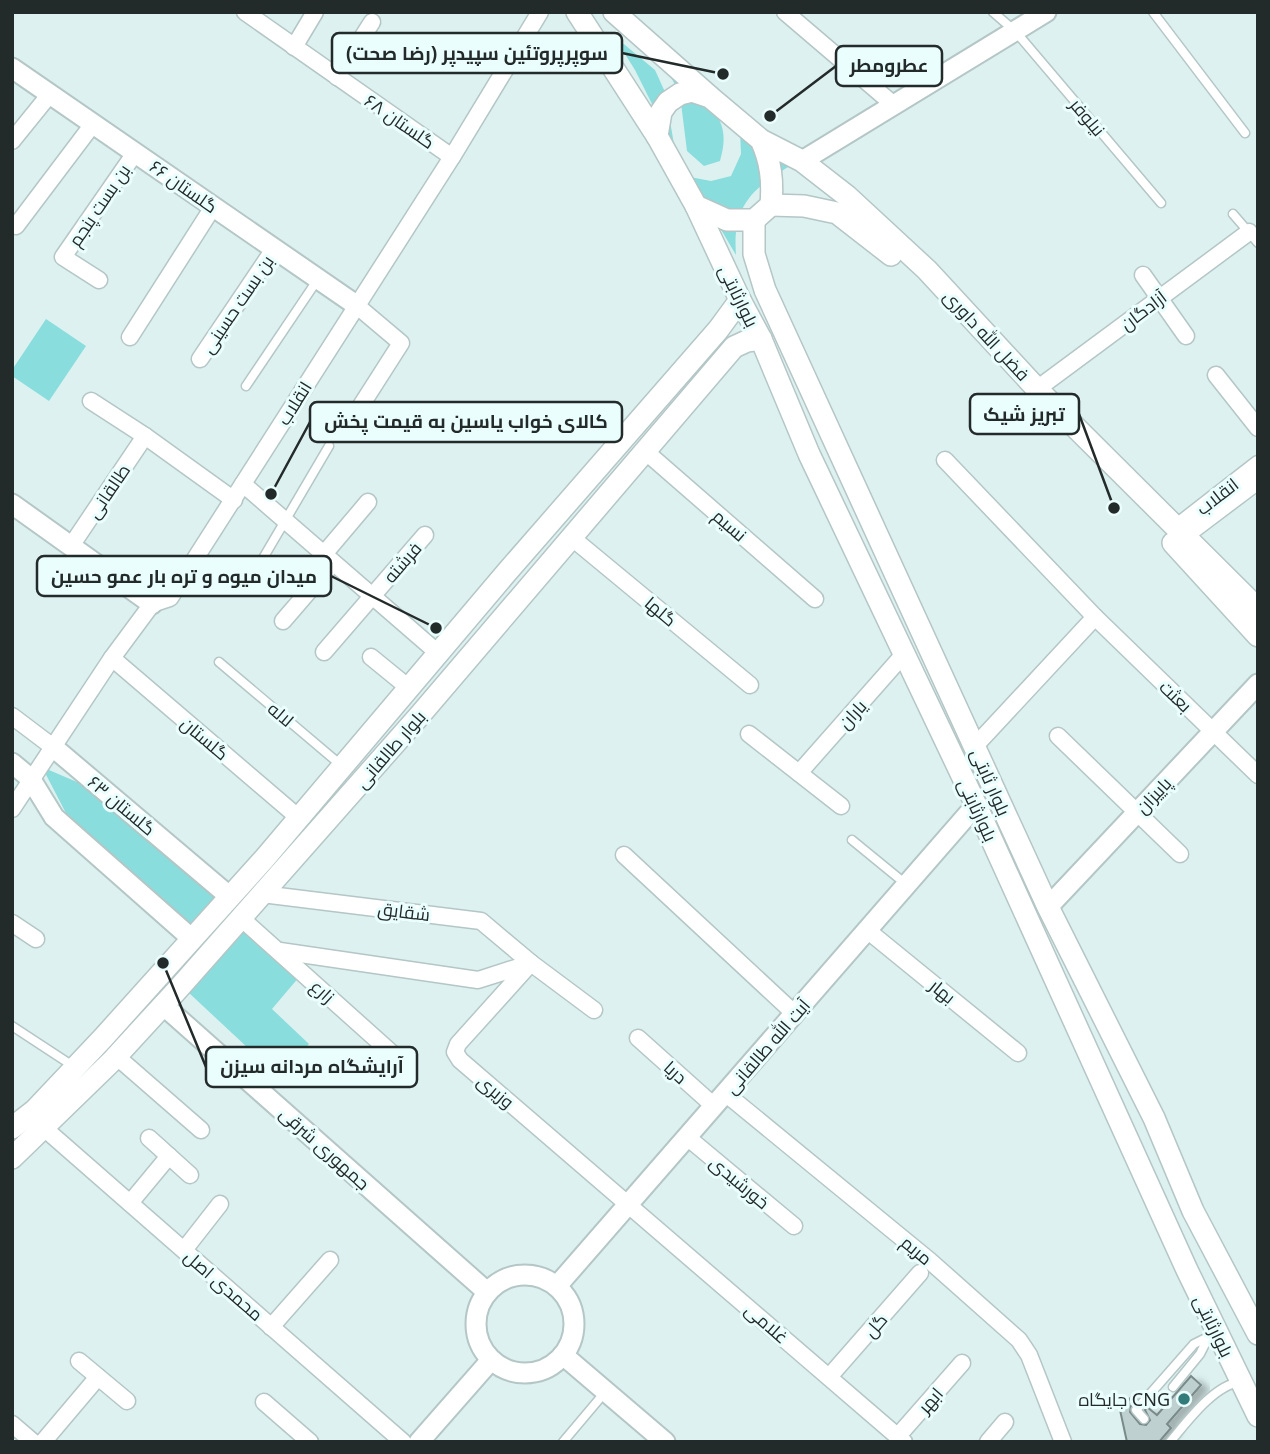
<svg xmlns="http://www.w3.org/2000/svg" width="1270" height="1454" viewBox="0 0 1270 1454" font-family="'Noto Sans',Cairo,sans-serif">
	<defs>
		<filter id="shadow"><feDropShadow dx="8" dy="4.5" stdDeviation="3.5" flood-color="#0004"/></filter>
	</defs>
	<rect width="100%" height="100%" fill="#def1f1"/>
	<!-- green -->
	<g fill="#89dddc">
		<path d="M613,35L655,70L665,92L675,150L635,70Z"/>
		<path d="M671,77C703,102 735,114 720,161L704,166L687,151L680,95Z"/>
		<path d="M740,130L795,163C754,187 732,204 736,255L690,177L711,181L731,176L741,154Z"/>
		<path d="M46,319L86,346L49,401L12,376V370Z"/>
		<path d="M42,767L91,788L218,898L190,928L68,817Z"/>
		<path d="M245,927L300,976L272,1009L309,1044L280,1078L188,992Z"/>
	</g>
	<!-- building -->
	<path fill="#bed0d0" stroke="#798a89" stroke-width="2" filter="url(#shadow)" d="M1191,1376L1201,1385L1167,1424L1171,1428L1159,1442H1127L1120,1410L1133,1395L1137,1399L1131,1406L1130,1412L1140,1424L1146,1425L1150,1420L1145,1410L1147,1407L1157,1415Z"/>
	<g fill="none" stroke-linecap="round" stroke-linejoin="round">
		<defs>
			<g id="service">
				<path d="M993,12L1016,32L1161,203"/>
				<path d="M1153,12L1245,133"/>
				<path d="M1233,214L1258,243"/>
				<path d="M246,386L318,279"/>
				<path d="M255,572L329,446"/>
				<path d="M219,662L342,766"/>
				<path d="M852,840L907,885"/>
				<path d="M12,1026L73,1066"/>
				<path d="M1173,1387L1200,1354L1208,1338"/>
				<path d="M1144,1419L1136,1410L1194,1344L1208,1337"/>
				<path d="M563,1442L606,1391"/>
				<path d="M1170,1442C1187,1422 1214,1385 1240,1382"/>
			</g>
			<g id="minor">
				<path d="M245,12L452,157"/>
				<path d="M785,12L894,105"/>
				<path d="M294,47L315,12"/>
				<path d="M337,77L372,22"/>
				<path d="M12,141L50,94"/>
				<path d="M16,226L93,124"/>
				<path d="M1143,275L1186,336"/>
				<path d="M99,280L63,257L135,153"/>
				<path d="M130,337L213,207"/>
				<path d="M200,359L274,249"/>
				<path d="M1216,375L1258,428"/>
				<path d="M1037,389L1249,232"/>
				<path d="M91,401L145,436L234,500"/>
				<path d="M355,415L401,343L356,305"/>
				<path d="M645,451L815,599"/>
				<path d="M945,460L1095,617L1258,775"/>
				<path d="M243,484L438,653"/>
				<path d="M1177,527L1258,464"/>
				<path d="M1185,536L1258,481"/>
				<path d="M571,537L750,685"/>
				<path d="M71,546L145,436"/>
				<path d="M324,554L368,502"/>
				<path d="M283,621L333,563"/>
				<path d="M324,652L425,535"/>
				<path d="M371,657L409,688"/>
				<path d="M112,658L299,818"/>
				<path d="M12,716L53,747"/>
				<path d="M749,734L841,806"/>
				<path d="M1058,736L1180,854"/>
				<path d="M975,746L1095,617"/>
				<path d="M799,773L904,654"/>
				<path d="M12,809L112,658L152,604L170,598L452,157L540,12"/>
				<path d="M624,855L795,1014"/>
				<path d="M262,894L481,921L531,963L478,980L280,951"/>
				<path d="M241,918L405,1065"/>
				<path d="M12,923L36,939"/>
				<path d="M867,930L1018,1053"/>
				<path d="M594,1010L531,963L458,1044L455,1052L460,1060L904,1442"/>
				<path d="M638,1038L714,1106"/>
				<path d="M116,1056L201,1130"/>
				<path d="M725,1093L930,1261L1019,1340L1029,1355L1063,1442"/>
				<path d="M44,1128L403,1442"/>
				<path d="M687,1137L794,1226"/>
				<path d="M149,1138L190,1175"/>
				<path d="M130,1203L169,1156"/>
				<path d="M184,1250L220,1204"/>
				<path d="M271,1327L330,1260"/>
				<path d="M79,1361L127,1401"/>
				<path d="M829,1377L920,1273"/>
				<path d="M264,1402L310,1442"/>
				<path d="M12,1424L33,1442"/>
				<path d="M898,1436L962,1363"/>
				<path d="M43,1442L98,1377"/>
				<path d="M988,1442L1005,1422"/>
			</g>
			<g id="tertiary">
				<path d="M12,68L356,305"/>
				<path d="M802,161L1046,12"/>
				<path d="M12,504L152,604"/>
				<path d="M53,747L229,896"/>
				<path d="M12,763L30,778L54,817L191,938"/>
				<path d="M1048,907L1258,684"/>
				<path d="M163,1005L487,1292"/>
				<circle cx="525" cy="1324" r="49"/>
				<path d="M557,1286L976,805"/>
				<path d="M563,1355L665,1442"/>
				<path d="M419,1442L491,1360"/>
			</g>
			<g id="secondary">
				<path d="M577,12L657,136"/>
				<path d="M614,12L709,96"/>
				<path d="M761,140C771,162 773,181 771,205L754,220H727L696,206L657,136L661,112L668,102L680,94L692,91L710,97L761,140L802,161L847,196L927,270L1037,389L1258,609"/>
				<path d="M771,205L804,206L837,213L891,255"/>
				<path d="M696,206L740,300L761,339L809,454L976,805L1187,1270L1258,1416"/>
				<path d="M754,220V254L765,290L1048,907L1154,1118L1193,1211L1258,1334"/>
				<path d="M1173,543L1258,636"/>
				<path d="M12,1128L35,1110L103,1038L265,858L507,572L718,330L740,300"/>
				<path d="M12,1158L112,1061L179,988L420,715L734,347L747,341L761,339"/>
			</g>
		</defs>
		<!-- service casing -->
		<use href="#service" stroke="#b4c6c5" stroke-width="11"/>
		<!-- minor casing -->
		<use href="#minor" stroke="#b4c6c5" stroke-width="19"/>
		<!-- tertiary casing -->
		<use href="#tertiary" stroke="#b4c6c5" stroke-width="23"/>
		<!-- secondary casing -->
		<use href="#secondary" stroke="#b4c6c5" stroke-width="24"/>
		<!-- service -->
		<use href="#service" stroke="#fff" stroke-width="8"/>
		<!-- minor -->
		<use href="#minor" stroke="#fff" stroke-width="16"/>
		<!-- tertiary -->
		<use href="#tertiary" stroke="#fff" stroke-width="19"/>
		<!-- secondary -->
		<use href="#secondary" stroke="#fff" stroke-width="21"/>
	</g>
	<!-- markers -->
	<circle fill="#327b7b" stroke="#ebfefe" stroke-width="2.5" cx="1184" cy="1399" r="7"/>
	<g text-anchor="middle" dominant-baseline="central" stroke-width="6" stroke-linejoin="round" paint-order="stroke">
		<!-- street labels -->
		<g font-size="18" fill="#232a2a" stroke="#ebfefe">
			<text transform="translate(1088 117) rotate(50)">نیلوفر</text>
			<text transform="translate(400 121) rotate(35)">گلستان ۶۸</text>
			<text transform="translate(184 186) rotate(35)">گلستان ۶۶</text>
			<text transform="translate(99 205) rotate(-56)">بن بست پنجم</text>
			<text transform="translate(739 296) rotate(64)">بلوارثابتی</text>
			<text transform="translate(237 304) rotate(-56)">بن بست حسینی</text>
			<text transform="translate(1143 310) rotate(-37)">آزادگان</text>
			<text transform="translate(987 335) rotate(47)">فضل الله داوری</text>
			<text transform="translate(294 403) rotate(-58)">انقلاب</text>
			<text transform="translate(108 491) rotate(-56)">طالقانی</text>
			<text transform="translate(1217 496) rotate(-38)">انقلاب</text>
			<text transform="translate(730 525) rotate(41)">نسیم</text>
			<text transform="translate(402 562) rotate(-49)">فرشته</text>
			<text transform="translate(661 611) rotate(40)">گلها</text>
			<text transform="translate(1176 696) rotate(44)">بعثت</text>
			<text transform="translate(281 714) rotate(40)">لاله</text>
			<text transform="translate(852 714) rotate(-48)">یاران</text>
			<text transform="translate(205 738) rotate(40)">گلستان</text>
			<text transform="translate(390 749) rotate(-49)">بلوار طالقانی</text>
			<text transform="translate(991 782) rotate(66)">بلوار ثابتی</text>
			<text transform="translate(1153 795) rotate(-47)">پاییزان</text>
			<text transform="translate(122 805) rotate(40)">گلستان ۶۳</text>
			<text transform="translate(978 810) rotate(65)">بلوارثابتی</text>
			<text transform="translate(404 911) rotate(7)">شقایق</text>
			<text transform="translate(323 991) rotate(42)">زارع</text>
			<text transform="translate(943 991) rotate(39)">بهار</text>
			<text transform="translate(767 1046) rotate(-49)">آیت الله طالقانی</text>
			<text transform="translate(676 1072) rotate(42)">دریا</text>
			<text transform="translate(496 1091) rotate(40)">وزیری</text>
			<text transform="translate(325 1148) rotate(42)">جمهوری شرقی</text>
			<text transform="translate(740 1182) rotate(40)">خورشیدی</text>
			<text transform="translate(917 1250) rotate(40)">مریم</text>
			<text transform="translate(224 1285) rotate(41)">محمدی اصل</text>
			<text transform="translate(767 1323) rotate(41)">غلامی</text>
			<text transform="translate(875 1325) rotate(-49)">گل</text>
			<text transform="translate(1214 1326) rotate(64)">بلوارثابتی</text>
			<text transform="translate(930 1400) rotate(-49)">ابهر</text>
		</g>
		<!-- poi labels -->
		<g font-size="18" fill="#232a2a" stroke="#ebfefe" text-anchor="end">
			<text x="1170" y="1399">جایگاه CNG</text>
		</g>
	</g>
	<!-- callouts -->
	<path fill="none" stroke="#232a2a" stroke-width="2.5" d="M723 74L622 53M770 116L836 66M1114 508L1079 414M271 494L310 422M436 628L331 576M163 963L206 1067"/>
	<g fill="#232a2a" stroke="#ebfefe" stroke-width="2.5">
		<circle cx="723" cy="74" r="7"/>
		<circle cx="770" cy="116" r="7"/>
		<circle cx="1114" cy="508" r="7"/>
		<circle cx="271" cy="494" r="7"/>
		<circle cx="436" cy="628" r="7"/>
		<circle cx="163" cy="963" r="7"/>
	</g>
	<g fill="#ebfefe" stroke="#232a2a" stroke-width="2.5">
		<rect x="332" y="33" width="290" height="40" rx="7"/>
		<rect x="836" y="46" width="106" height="40" rx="7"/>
		<rect x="970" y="394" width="109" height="40" rx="7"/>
		<rect x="310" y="402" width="312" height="40" rx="7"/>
		<rect x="37" y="556" width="294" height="40" rx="7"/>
		<rect x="206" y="1047" width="211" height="40" rx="7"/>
	</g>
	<g font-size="19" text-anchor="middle" font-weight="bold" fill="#232a2a">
		<text x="477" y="60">سوپرپروتئین سپیدپر (رضا صحت)</text>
		<text x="889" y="72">عطرومطر</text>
		<text x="1024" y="421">تبریز شیک</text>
		<text x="466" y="428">کالای خواب یاسین به قیمت پخش</text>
		<text x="184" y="583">میدان میوه و تره بار عمو حسین</text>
		<text x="312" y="1073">آرایشگاه مردانه سیزن</text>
	</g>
	<!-- border -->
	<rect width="1270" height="1454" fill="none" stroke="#232a2a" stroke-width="28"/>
</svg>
